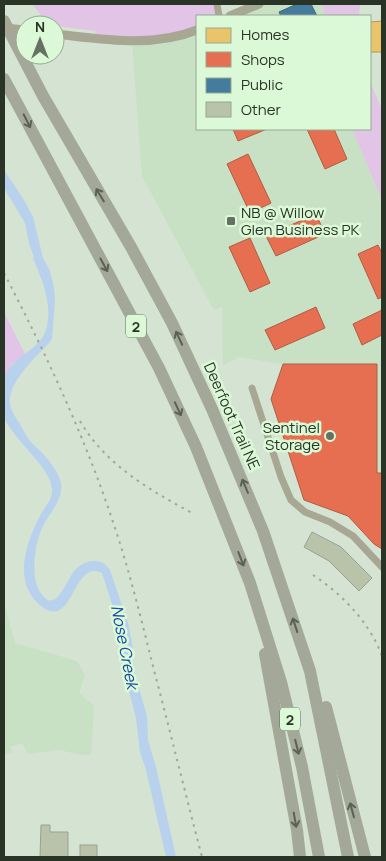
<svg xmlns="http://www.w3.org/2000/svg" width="386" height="861" viewBox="0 0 386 861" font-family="Manrope,sans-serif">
	<rect width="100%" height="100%" fill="#d4e3d2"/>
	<!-- built -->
	<g fill="#c8e1c4">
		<path d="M259,4H322L325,16H230Z"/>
		<path d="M197,30V129H352L382,200V473H377V364H283L239,357L223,365L222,307L214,310L142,176L132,41Z"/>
		<path d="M4,603L15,643L77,661L85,675L79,693L94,706L91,755H82L59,750L28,754L22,743L10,747L12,753L4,754Z"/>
	</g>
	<!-- green -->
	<g fill="#e1c4e6">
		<path d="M32,4H217L219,16H197V30L178,37H96L95,31L49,25Z"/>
		<path d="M322,4H360L359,16H325Z"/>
		<path d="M370,82L382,110V200L352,129H370Z"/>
		<path d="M4,312L25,354L11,365L4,381Z"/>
	</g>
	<!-- water -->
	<path fill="#b8d1ed" d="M4,170L24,200L33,217L43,258L50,271L54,288L55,301L52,338L50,342C36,357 7,382 10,404C11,411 16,418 20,424C24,432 28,440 35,446C45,455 58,470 61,483C63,500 51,511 44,524C35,540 30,574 39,590C55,619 66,580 75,570C81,564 87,561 95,561C103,561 106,565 110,570L128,623L133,648V658L135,675L147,716L148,740L156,767L176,857H166L146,770L140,752L136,718L126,679L118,622L102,573C72,558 74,632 41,606C12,583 26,542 40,516C44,507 53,500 52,489C51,467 13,440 4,417C2,410 3,391 4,383C5,371 13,363 22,356C29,351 40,343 44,335C55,310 43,282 33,258L34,257L29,243L25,223L4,188Z"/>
	<!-- homes -->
	<path fill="#e9c46a" stroke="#af9956" d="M382,21V52H370V22Z"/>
	<!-- shops -->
	<g fill="#e76f51" stroke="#ae5d44">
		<path d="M233,129H267L238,141Z"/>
		<path d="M307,129H334L347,159L325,169Z"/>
		<path d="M248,154L271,203L250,213L227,164Z"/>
		<path d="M316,214L325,234L276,256L266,236Z"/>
		<path d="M250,238L270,283L250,292L229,247Z"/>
		<path d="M378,245L382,253V297L378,299L358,254Z"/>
		<path d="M316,307L325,328L275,350L265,330Z"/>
		<path d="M382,310V335L362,345L353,324Z"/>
		<path d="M283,364H377V473H382V549L374,544L348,516L304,500L271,399Z"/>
	</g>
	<!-- public -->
	<path fill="#457b9d" stroke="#3d667a" d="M297,4H311L317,16H281L279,12Z"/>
	<!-- building -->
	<g fill="#b8c3a9" stroke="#98a192">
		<path d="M312,532L341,547L372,578L359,591L329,561L304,547Z"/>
		<path d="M41,825H50V832H68V857H40Z"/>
		<rect x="80" y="845" width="17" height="12"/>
	</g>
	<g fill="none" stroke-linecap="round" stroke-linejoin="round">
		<!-- minor -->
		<g stroke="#a7a793" stroke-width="7">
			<path d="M217,4L219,16"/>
			<path d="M252,388L281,477L291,500L305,512L330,522L353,536L382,567"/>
		</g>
		<!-- tertiary -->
		<g stroke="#a7a793" stroke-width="9">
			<path d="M230,16L259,4"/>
			<path d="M55,34C102,39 152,48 197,30"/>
		</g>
		<!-- motorway -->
		<g stroke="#a4a898" stroke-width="12">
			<path d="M4,21L43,96L131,247L172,323L212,409L263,531L310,671L348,857"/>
			<path d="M4,79L159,368L196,447L250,583L281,682L302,767L319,857"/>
			<path d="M265,654L297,830L300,857"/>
			<path d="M326,707L365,857"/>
		</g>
		<!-- rail -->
		<g stroke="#a1a796" stroke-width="2" stroke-dasharray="2.5 5" stroke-linecap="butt">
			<path d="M4,273C46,354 84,435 113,522C130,572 142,623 155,674C171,735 186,796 202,857"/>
			<path d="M80,421C106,465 148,489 192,513"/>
			<path d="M313,575C342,594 370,623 382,656"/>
		</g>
		<!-- tertiary-bridge -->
		<path stroke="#a7a793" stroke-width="9" d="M4,28L25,30"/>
	</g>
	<!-- one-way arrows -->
	<defs><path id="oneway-shaft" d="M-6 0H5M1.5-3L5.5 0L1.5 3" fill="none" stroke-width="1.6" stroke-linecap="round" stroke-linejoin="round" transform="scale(1.25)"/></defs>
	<g stroke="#5a6254">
		<use href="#oneway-shaft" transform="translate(27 121) rotate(63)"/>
		<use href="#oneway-shaft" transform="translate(100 195) rotate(-121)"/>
		<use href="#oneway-shaft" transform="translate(104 265) rotate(61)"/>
		<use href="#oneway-shaft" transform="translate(179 338) rotate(-115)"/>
		<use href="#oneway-shaft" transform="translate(178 409) rotate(65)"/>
		<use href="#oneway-shaft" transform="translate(245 486) rotate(-113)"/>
		<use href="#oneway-shaft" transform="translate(241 559) rotate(69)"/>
		<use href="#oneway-shaft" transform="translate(295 625) rotate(-108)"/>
		<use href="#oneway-shaft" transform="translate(297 747) rotate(76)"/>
		<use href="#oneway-shaft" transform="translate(352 810) rotate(-105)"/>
		<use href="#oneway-shaft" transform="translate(295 820) rotate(80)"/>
	</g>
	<!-- markers -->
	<g fill="#657163" stroke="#dcf9d7" stroke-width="2">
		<rect x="226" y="216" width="10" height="10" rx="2.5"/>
		<circle cx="330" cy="436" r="5"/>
	</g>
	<g text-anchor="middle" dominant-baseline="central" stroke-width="5" stroke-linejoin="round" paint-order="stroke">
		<!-- shield labels -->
		<g fill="#dcf9d7" stroke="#5f6f5c" stroke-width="1">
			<rect x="126" y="314.5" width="20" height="23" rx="4"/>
			<rect x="280" y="707.5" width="20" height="23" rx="4"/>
		</g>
		<g font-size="14" font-weight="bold" fill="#293427">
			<text x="136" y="326">2</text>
			<text x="290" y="719">2</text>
		</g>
		<!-- poi labels -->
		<g font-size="15" fill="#293427" stroke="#dcf9d7" text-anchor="start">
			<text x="241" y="212">NB @ Willow<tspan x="241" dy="17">Glen Business PK</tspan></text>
			<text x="320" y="427" text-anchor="end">Sentinel<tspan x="320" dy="17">Storage</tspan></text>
		</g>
		<!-- street labels -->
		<g font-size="15" fill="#293427" stroke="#dcf9d7">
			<text transform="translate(232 416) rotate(66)">Deerfoot Trail NE</text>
		</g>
		<!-- water labels -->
		<g font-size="16" font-style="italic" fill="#1a4ba5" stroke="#dcf9d7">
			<text transform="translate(125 647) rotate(79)">Nose Creek</text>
		</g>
	</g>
	<!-- border -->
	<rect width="386" height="861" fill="none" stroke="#293427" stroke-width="10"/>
	<!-- legend -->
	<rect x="196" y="15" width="175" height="115" fill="#dcf9d7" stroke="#94aa91"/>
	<rect x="206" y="28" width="25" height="15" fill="#e9c46a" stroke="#94aa91"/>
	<text x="241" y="40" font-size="15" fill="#293427">Homes</text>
	<rect x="206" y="52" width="25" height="15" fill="#e76f51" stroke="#94aa91"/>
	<text x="241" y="65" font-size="15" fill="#293427">Shops</text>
	<rect x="206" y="78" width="25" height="15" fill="#457b9d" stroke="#94aa91"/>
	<text x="241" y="90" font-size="15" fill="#293427">Public</text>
	<rect x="206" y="102" width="25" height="15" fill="#b8c3a9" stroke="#94aa91"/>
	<text x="241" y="115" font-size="15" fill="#293427">Other</text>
	<!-- north arrow -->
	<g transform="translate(40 40)"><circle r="24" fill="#dcf9d7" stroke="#94aa91"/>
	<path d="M0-4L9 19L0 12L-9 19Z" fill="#657163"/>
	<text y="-8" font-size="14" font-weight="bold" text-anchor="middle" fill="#293427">N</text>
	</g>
</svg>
